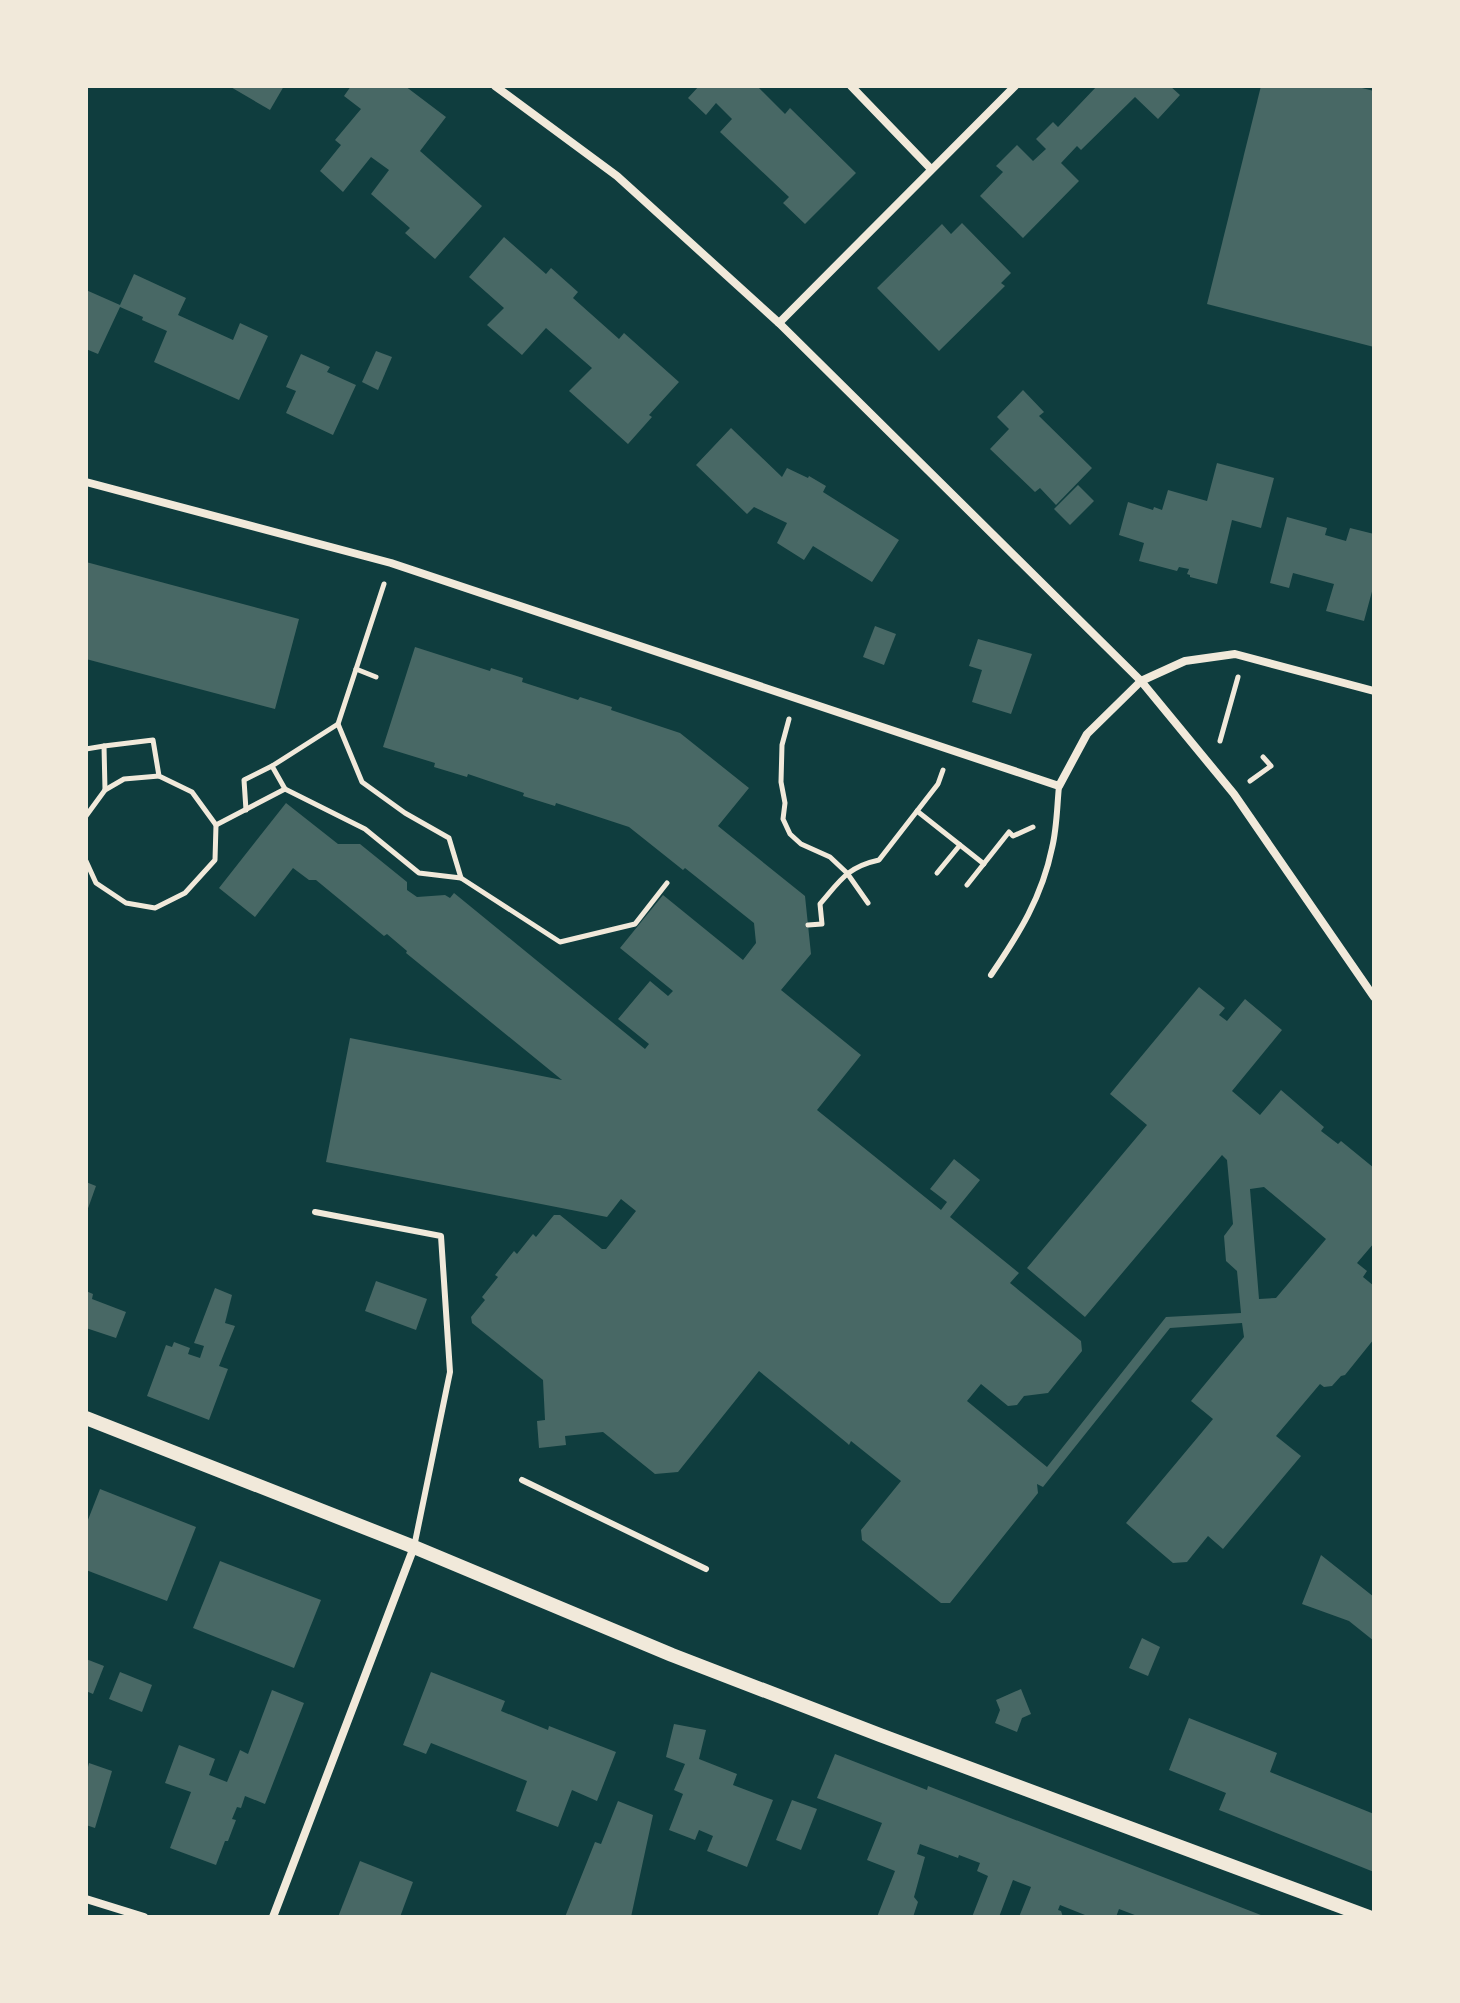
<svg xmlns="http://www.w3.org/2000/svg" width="1460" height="2003" viewBox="0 0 1460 2003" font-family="'Roboto Condensed',sans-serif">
	<rect width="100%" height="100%" fill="#0f3d3e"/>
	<!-- building -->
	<g fill="#486865" fill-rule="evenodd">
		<path d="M229,86H284L270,110Z"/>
		<path d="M351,86H405L446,117L420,151L482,206L435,259L405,233L410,228L371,194L389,170L371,157L343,192L320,171L341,145L335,140L361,109L344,96Z"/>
		<path d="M699,86H757L785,114L790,108L856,173L805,224L783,203L789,197L720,132L732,119L716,103L706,115L688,98Z"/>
		<path d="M1097,86H1170L1180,95L1158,119L1135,97L1081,150L1077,146L1061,163L1079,181L1023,238L980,196L1003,172L996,166L1017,145L1033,161L1046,149L1036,139L1053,122L1058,127Z"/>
		<path d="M1261,86H1354L1374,91V347L1207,304Z"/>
		<path d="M962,223L1011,273L1001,283L1005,286L939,351L877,288L942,224L951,234Z"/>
		<path d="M504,237L546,274L551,268L578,292L573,298L619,339L624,333L679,382L649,415L652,417L628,444L569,391L592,368L546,328L522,355L487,325L504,308L469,277Z"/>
		<path d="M134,274L186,298L178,315L233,340L240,323L268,336L239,400L154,362L167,331L142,320L143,317L120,307L98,354L86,349V290L120,305Z"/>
		<path d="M376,351L392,357L378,390L362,382Z"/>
		<path d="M301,354L330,367L327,372L356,385L333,435L286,413L296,391L286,387Z"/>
		<path d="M1023,390L1044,412L1039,416L1092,468L1056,505L1040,488L1035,492L990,449L1009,429L997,417Z"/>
		<path d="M731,428L782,477L787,468L808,478L809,476L826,486L823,492L899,540L872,582L813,546L804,560L777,543L787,523L754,507L747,514L696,465Z"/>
		<path d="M1217,463L1274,478L1261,528L1232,520L1217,584L1190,577V575L1187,574L1189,569L1179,567L1177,571L1139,561L1144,543L1119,535L1128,502L1153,510L1154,507L1162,510L1168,490L1207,501Z"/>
		<path d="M1078,485L1094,501L1070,525L1054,509Z"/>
		<path d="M1287,517L1327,528L1325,535L1346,541L1350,528L1374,534V584L1364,621L1326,611L1334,584L1293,573L1289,588L1270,583Z"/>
		<path d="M86,562L299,619L275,709L86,659Z"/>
		<path d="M875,626L896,634L884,665L863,657Z"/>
		<path d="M978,639L1032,654L1011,714L972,702L982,670L969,666Z"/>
		<path d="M415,647L490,671L491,668L523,678L522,682L578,700L580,697L612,707L611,710L680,733L749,788L718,826L805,896L811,954L781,990L861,1055L817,1110L941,1210L947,1202L930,1189L954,1159L980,1180L950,1217L1019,1273L1010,1283L1081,1341L1082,1351L1048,1393L1024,1396L1017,1405L1008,1406L981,1384L967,1401L1047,1467L1166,1317L1241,1313L1237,1271L1226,1261L1224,1236L1233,1224L1227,1160L1222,1155L1085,1317L1027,1268L1147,1125L1110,1094L1199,987L1225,1008L1219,1015L1227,1021L1245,999L1282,1030L1232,1091L1260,1115L1281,1090L1324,1127L1321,1131L1338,1144L1341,1141L1374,1168V1243L1357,1263L1367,1271L1363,1277L1374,1286V1339L1345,1375L1341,1376L1332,1386L1324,1387L1320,1384L1276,1436L1301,1456L1223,1549L1208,1536L1187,1562L1173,1563L1126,1523L1213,1419L1191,1401L1244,1337L1242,1323L1170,1328L1043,1487L1037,1484L1038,1493L950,1603H941L862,1540L861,1530L901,1481L851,1441L849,1445L847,1443L759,1371L678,1472L655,1474L603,1432L565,1436L566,1445L539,1448L537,1421L545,1420L543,1380L472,1323L471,1317L485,1300L482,1297L498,1277L495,1275L514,1251L517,1254L533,1234L536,1237L554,1215H560L602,1249H606L636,1211L621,1199L607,1217L326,1162L350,1038L562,1080L406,953L407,951L387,934L384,936L316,880H309L293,868L255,917L219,888L286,803L338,844H360L407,882V890L417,897L445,895L450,898L454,893L645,1049L649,1044L618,1019L650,981L668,996L673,991L620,948L663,895L743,960L756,943L754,923L685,868L683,870L629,827L556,803L555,806L523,796L524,793L468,774L467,777L434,767L435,763L383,747ZM1264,1187L1326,1239L1276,1298L1259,1299L1250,1189Z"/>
		<path d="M86,1182L96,1186L86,1214Z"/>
		<path d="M376,1281L427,1299L416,1330L365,1311Z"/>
		<path d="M215,1288L232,1295L225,1323L235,1326L219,1366L228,1369L209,1420L147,1396L166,1345L172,1347L174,1342L190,1348L188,1354L200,1358L204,1346L194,1343Z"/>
		<path d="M86,1291L93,1294L92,1299L126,1312L116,1338L86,1328Z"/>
		<path d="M100,1489L196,1527L167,1601L86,1570V1525Z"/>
		<path d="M1321,1555L1374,1597V1641L1349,1621L1302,1604Z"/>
		<path d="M220,1561L321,1600L294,1668L193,1628Z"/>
		<path d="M1142,1638L1160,1647L1148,1676L1129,1668Z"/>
		<path d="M86,1659L104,1666L93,1694L86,1691Z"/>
		<path d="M120,1672L152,1685L142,1712L109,1699Z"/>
		<path d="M431,1672L505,1701L501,1711L548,1730L549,1726L616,1752L597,1801L572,1790L558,1827L516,1811L527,1781L431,1743L426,1754L403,1745Z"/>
		<path d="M1021,1689L1031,1714L1022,1718L1017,1732L995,1723L1000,1710L996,1700Z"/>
		<path d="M272,1690L304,1703L265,1804L245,1796L241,1808L237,1807L232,1819L236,1820L228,1841H225L216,1865L170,1848L191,1792L165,1783L179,1745L215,1759L209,1775L227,1782L240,1750L248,1754Z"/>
		<path d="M1189,1718L1277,1753L1270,1772L1374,1814V1872L1219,1810L1226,1793L1169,1770Z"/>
		<path d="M674,1724L706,1730L699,1759L737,1774L733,1785L773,1800L747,1867L707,1851L713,1836L699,1830L695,1840L669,1830L683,1794L674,1790L685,1764L666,1757Z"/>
		<path d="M835,1754L927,1790L928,1786L1266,1917H1140L1119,1909L1116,1917H1090L1060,1905L1058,1910L1061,1911L1063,1917H1019L1031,1887L1013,1880L999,1917H972L988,1876L977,1871L980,1863L959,1855L958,1858L920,1844L917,1854L925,1857L914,1897L918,1902L913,1917H877L895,1871L867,1860L882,1823L817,1798Z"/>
		<path d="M89,1763L112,1771L95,1828L86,1825V1766L88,1767Z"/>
		<path d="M792,1800L817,1809L801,1850L776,1840Z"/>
		<path d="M618,1801L653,1815L631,1917H565L595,1842L601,1844Z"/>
		<path d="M360,1861L413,1882L400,1917H338Z"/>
	</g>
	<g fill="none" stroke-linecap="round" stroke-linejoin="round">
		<!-- path -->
		<g stroke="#f1e9da" stroke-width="5">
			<path d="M356,669L376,677"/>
			<path d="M789,719L782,745L781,782L785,803L783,819L790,834L801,844L830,857L847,873L868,903"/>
			<path d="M338,724L362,782L405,813L449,838L461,878L560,942L635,924L667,883"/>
			<path d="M1220,741L1238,677"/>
			<path d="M104,746L153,740L159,776L192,792L216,825L285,789L272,766L338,724L384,584"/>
			<path d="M86,749L104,746L105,790L86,816"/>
			<path d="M1250,781L1271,766L1263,757"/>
			<path d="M285,789L365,829L419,873L461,878"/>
			<path d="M105,790L124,779L159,776"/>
			<path d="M246,810L244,780L272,766"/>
			<path d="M917,811L984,864"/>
			<path d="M86,861L96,883L126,903L155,908L185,893L215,860L216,825"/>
			<path d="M937,873L960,845"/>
			<path d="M967,885L1009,832L1013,836L1033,827"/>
			<path d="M808,925L822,924L820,904C840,881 847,867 879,860L938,784L943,770"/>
		</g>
		<!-- service -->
		<g stroke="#f1e9da" stroke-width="6">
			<path d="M991,975C1019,934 1042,897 1052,848C1057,828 1057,806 1059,786"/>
			<path d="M315,1212L441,1236L450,1372L414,1547"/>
			<path d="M522,1480L706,1569"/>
		</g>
		<!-- minor -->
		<g stroke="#f1e9da" stroke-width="8">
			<path d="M495,86L617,176L779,323L1141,681L1234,794L1374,997"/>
			<path d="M851,86L931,169"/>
			<path d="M779,323L1015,86"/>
			<path d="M86,482L391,563L1059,786L1087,734L1141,681L1185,661L1235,654L1374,691"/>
			<path d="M86,1899L144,1917"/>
			<path d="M273,1917L414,1547"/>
		</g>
		<!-- tertiary -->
		<path stroke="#f1e9da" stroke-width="14" d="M86,1418L414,1547L672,1655L880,1735L1369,1917"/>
	</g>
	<!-- border -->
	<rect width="1460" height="2003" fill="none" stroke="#f1e9da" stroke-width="176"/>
</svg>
